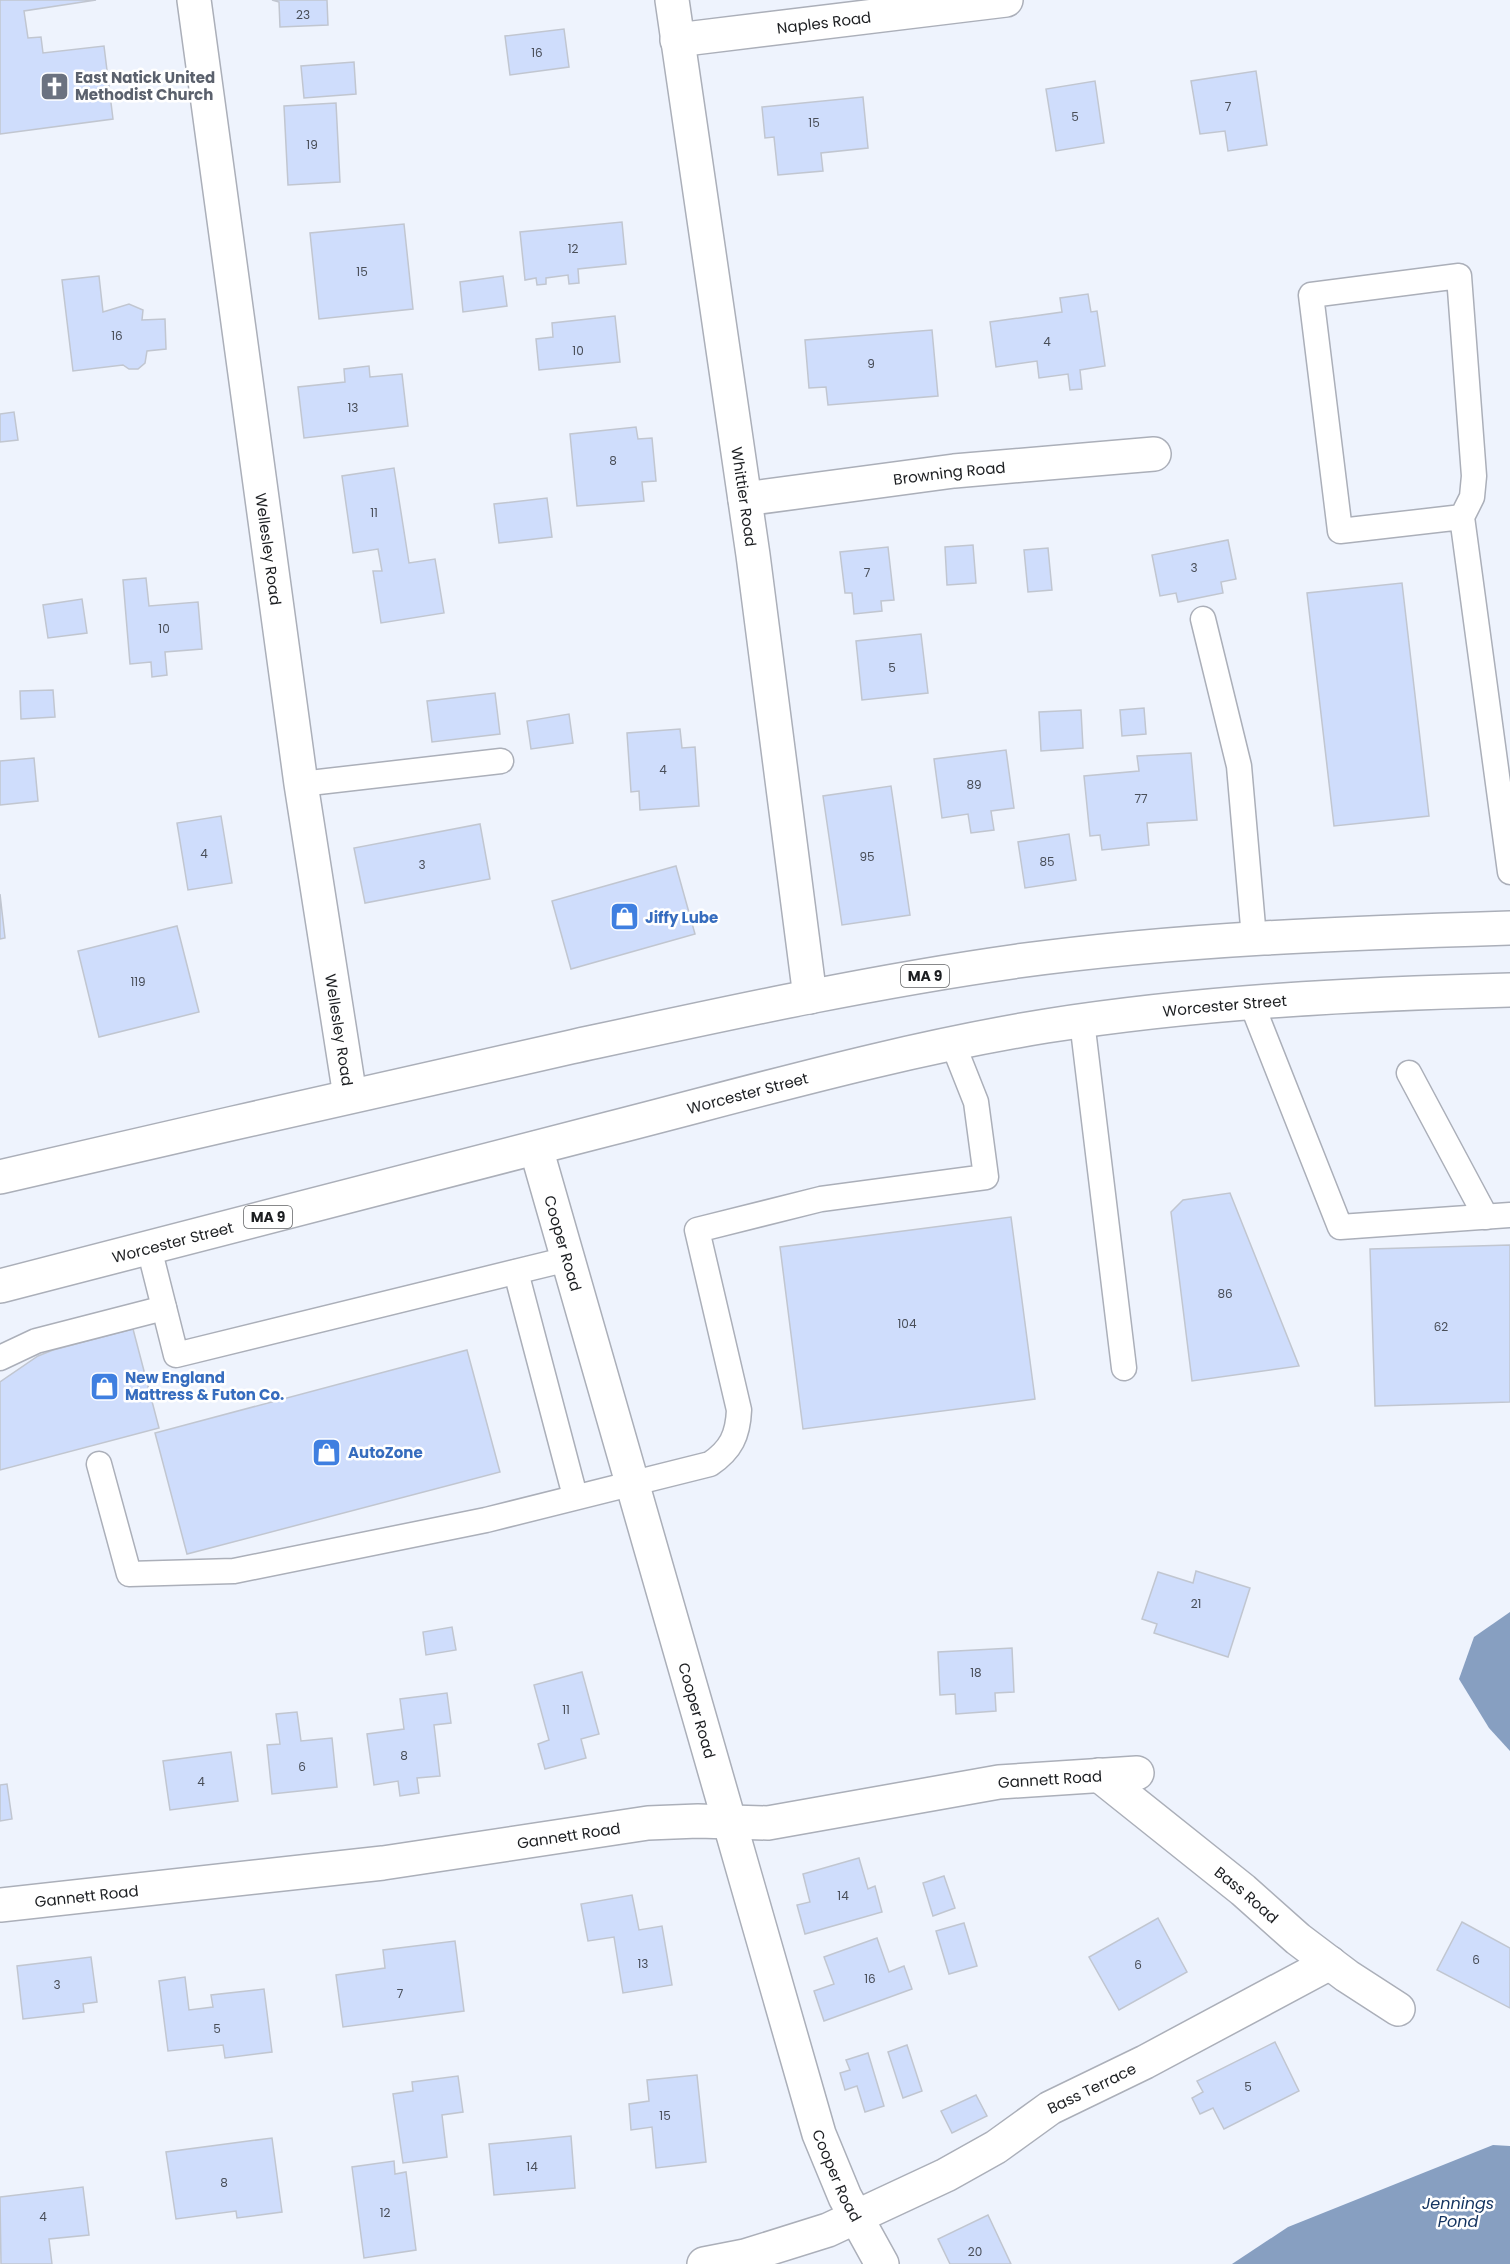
<svg xmlns="http://www.w3.org/2000/svg" width="1510" height="2264" viewBox="0 0 1510 2264" font-family="Poppins,sans-serif">
	<rect width="100%" height="100%" fill="#eef3fd"/>
	<!-- water -->
	<g fill="#879fc1">
		<path d="M1510,1612V1751L1489,1728L1459,1679L1474,1637Z"/>
		<path d="M1493,2145L1510,2146V2264H1232L1288,2227Z"/>
	</g>
	<!-- building -->
	<g fill="#cfddfc" stroke="#c1c6d0" stroke-width="1.5">
		<path d="M0,0H96L24,11L28,38L41,37L43,53L104,46L113,119L0,134Z"/>
		<path d="M272,0H327L328,25L280,27L279,2Z"/>
		<path d="M564,29L569,67L510,75L505,36Z"/>
		<path d="M354,62L356,94L304,98L301,66Z"/>
		<path d="M1256,71L1267,145L1228,151L1225,131L1200,134L1191,81Z"/>
		<path d="M1095,81L1104,143L1056,151L1046,89Z"/>
		<path d="M863,97L868,148L821,153L823,171L778,175L774,137L765,138L762,107Z"/>
		<path d="M336,103L340,182L288,185L284,106Z"/>
		<path d="M622,222L626,264L578,269L579,283L569,284L568,275L546,278V284L537,285L536,278L525,280L520,232Z"/>
		<path d="M404,224L413,309L319,319L310,233Z"/>
		<path d="M99,276L103,312L129,304L143,310L142,320L165,319L166,349L147,351L145,363L138,369H129L123,365L73,371L62,280Z"/>
		<path d="M503,276L507,306L463,312L460,282Z"/>
		<path d="M1088,294L1091,312L1097,311L1105,366L1080,370L1082,389L1070,390L1068,374L1039,378L1037,361L996,367L990,322L1062,312L1060,298Z"/>
		<path d="M615,316L620,362L539,370L536,339L553,337L552,323Z"/>
		<path d="M932,330L938,396L828,405L826,387L809,388L805,340Z"/>
		<path d="M369,366L370,377L402,374L408,426L304,438L298,387L345,382L344,369Z"/>
		<path d="M14,412L18,440L0,442V414Z"/>
		<path d="M636,427L638,439L652,438L656,481L642,482L644,501L577,506L570,434Z"/>
		<path d="M394,468L409,563L435,559L444,613L381,623L373,571H382L378,549L353,553L342,476Z"/>
		<path d="M547,498L552,537L499,543L494,504Z"/>
		<path d="M1228,540L1236,579L1221,582L1223,593L1178,602L1176,593L1160,596L1152,555Z"/>
		<path d="M973,545L976,583L947,585L945,547Z"/>
		<path d="M888,547L894,600L881,601L882,611L854,614L852,593H845L840,552Z"/>
		<path d="M1048,548L1052,590L1028,592L1024,550Z"/>
		<path d="M146,578L149,606L198,602L202,649L165,652L167,675L152,677L151,662L130,664L123,580Z"/>
		<path d="M1402,583L1429,816L1334,826L1307,593Z"/>
		<path d="M82,599L87,633L48,638L43,605Z"/>
		<path d="M921,634L928,693L862,700L856,641Z"/>
		<path d="M53,690L55,717L21,719L20,691Z"/>
		<path d="M495,693L500,734L432,742L427,701Z"/>
		<path d="M1144,708L1146,734L1122,736L1120,710Z"/>
		<path d="M1081,710L1083,748L1041,751L1039,712Z"/>
		<path d="M569,714L573,743L531,749L527,721Z"/>
		<path d="M680,729L682,748L695,747L699,806L640,810L639,791L631,792L627,733Z"/>
		<path d="M1006,750L1014,808L991,811L994,830L971,833L968,814L942,818L934,759Z"/>
		<path d="M1191,753L1197,820L1147,823L1149,845L1102,850L1100,835L1090,836L1084,776L1139,771L1137,756Z"/>
		<path d="M34,758L38,801L0,805V761Z"/>
		<path d="M891,786L910,915L842,925L823,796Z"/>
		<path d="M221,816L232,883L188,890L177,823Z"/>
		<path d="M480,824L490,879L365,903L354,848Z"/>
		<path d="M1069,834L1076,880L1025,888L1018,842Z"/>
		<path d="M676,866L695,934L571,969L552,901Z"/>
		<path d="M0,894L5,938L0,939Z"/>
		<path d="M177,926L199,1012L99,1037L78,951Z"/>
		<path d="M1230,1193L1299,1366L1192,1381L1171,1212L1183,1200Z"/>
		<path d="M1011,1217L1035,1399L803,1429L780,1247Z"/>
		<path d="M1510,1245V1402L1375,1406L1370,1249Z"/>
		<path d="M133,1329L159,1428L0,1470V1382L38,1356L53,1350Z"/>
		<path d="M467,1350L500,1472L187,1554L155,1433Z"/>
		<path d="M1196,1571L1250,1588L1228,1657L1154,1633L1157,1624L1142,1619L1158,1572L1193,1583Z"/>
		<path d="M452,1627L456,1650L426,1655L423,1632Z"/>
		<path d="M1012,1648L1014,1692L995,1693L996,1711L956,1714L955,1694L940,1695L938,1652Z"/>
		<path d="M582,1672L599,1734L581,1739L586,1758L545,1769L538,1744L549,1740L534,1685Z"/>
		<path d="M447,1693L451,1723L434,1725L440,1776L417,1778L419,1793L400,1796L398,1781L374,1785L367,1734L404,1729L400,1699Z"/>
		<path d="M297,1712L301,1741L332,1738L337,1787L272,1794L267,1745L280,1744L276,1714Z"/>
		<path d="M231,1752L238,1801L170,1810L163,1761Z"/>
		<path d="M7,1784L12,1819L0,1821V1785Z"/>
		<path d="M859,1858L868,1889L875,1886L882,1912L805,1934L797,1905L810,1902L803,1874Z"/>
		<path d="M944,1876L955,1908L933,1916L923,1883Z"/>
		<path d="M632,1895L639,1930L662,1926L672,1985L623,1993L614,1937L588,1941L581,1904Z"/>
		<path d="M1158,1918L1187,1972L1119,2010L1089,1957Z"/>
		<path d="M1462,1922L1510,1948V2008L1437,1970Z"/>
		<path d="M964,1923L977,1966L949,1974L936,1931Z"/>
		<path d="M877,1938L889,1972L904,1966L912,1989L824,2021L814,1991L834,1984L824,1957Z"/>
		<path d="M455,1941L464,2011L343,2027L336,1975L385,1968L383,1950Z"/>
		<path d="M91,1957L97,2002L83,2004L84,2012L23,2019L17,1966Z"/>
		<path d="M185,1977L189,2010L213,2007L211,1995L264,1989L272,2052L225,2058L223,2045L168,2051L159,1981Z"/>
		<path d="M1275,2042L1299,2091L1224,2129L1213,2108L1200,2114L1192,2098L1203,2092L1197,2081Z"/>
		<path d="M907,2045L922,2091L903,2098L888,2052Z"/>
		<path d="M868,2053L884,2106L865,2112L857,2086L845,2090L840,2073L850,2070L846,2060Z"/>
		<path d="M697,2075L706,2162L656,2168L652,2127L631,2130L629,2104L649,2101L647,2080Z"/>
		<path d="M458,2076L463,2112L442,2115L447,2157L403,2163L393,2094L413,2091L412,2082Z"/>
		<path d="M976,2095L987,2116L952,2133L941,2111Z"/>
		<path d="M571,2136L575,2188L494,2195L489,2144Z"/>
		<path d="M272,2138L282,2212L237,2218L236,2211L176,2219L166,2152Z"/>
		<path d="M394,2161L395,2174L406,2172L416,2250L364,2258L352,2167Z"/>
		<path d="M83,2187L89,2235L49,2239L52,2264H1L0,2197Z"/>
		<path d="M988,2215L1011,2264H950L938,2239Z"/>
	</g>
	<g fill="none" stroke-linecap="round" stroke-linejoin="round">
		<defs>
			<g id="service">
				<path d="M1462,517L1340,531L1311,295L1459,276L1474,476L1472,497L1462,517L1510,872"/>
				<path d="M1203,619L1239,766L1254,938"/>
				<path d="M301,784L501,761"/>
				<path d="M1251,1002L1340,1227L1510,1215"/>
				<path d="M1082,1021L1124,1368"/>
				<path d="M1409,1073L1486,1217"/>
				<path d="M149,1248L176,1355L568,1259"/>
				<path d="M516,1272L575,1496"/>
				<path d="M0,1358L36,1341L164,1308"/>
				<path d="M99,1464L129,1574L234,1571L486,1520L710,1464C731,1450 738,1435 739,1410L697,1230L821,1199L986,1177L976,1102L953,1044"/>
			</g>
			<g id="minor">
				<path id="s1" d="M194,0L301,784L350,1096"/>
				<path id="s2" d="M672,0L753,555L810,997"/>
				<path id="s3" d="M677,40L1006,0"/>
				<path id="s4" d="M745,499L954,471L1154,454"/>
				<path id="s5" d="M536,1148L819,2134L845,2197L882,2264"/>
				<path id="s6" d="M1099,1775L1243,1890L1298,1939L1347,1976L1398,2009"/>
				<path id="s7" d="M0,1905L383,1863L648,1823L698,1821L768,1823L999,1782L1137,1773"/>
				<path id="s8" d="M704,2264L745,2256L828,2230L946,2175L996,2147L1050,2108L1145,2062L1330,1963"/>
			</g>
			<g id="trunk">
				<path d="M0,1177C190,1133 381,1089 571,1047C719,1015 868,982 1018,961C1181,939 1345,933 1510,928"/>
				<path id="s9" d="M0,1286C203,1234 406,1182 608,1129C753,1092 898,1050 1046,1026C1200,1002 1355,994 1510,990"/>
			</g>
		</defs>
		<!-- service casing -->
		<use href="#service" stroke="#abafb9" stroke-width="27"/>
		<!-- minor casing -->
		<use href="#minor" stroke="#abafb9" stroke-width="36"/>
		<!-- trunk casing -->
		<use href="#trunk" stroke="#abafb9" stroke-width="36"/>
		<!-- service -->
		<use href="#service" stroke="#fff" stroke-width="24"/>
		<!-- minor -->
		<use href="#minor" stroke="#fff" stroke-width="33"/>
		<!-- trunk -->
		<use href="#trunk" stroke="#fff" stroke-width="33"/>
	</g>
	<!-- icons -->
	<defs>
		<symbol id="church-square" viewBox="-11 -11 22 22"><rect x="-9" y="-9" width="18" height="18" rx="4" fill="#6b7280" stroke="#fff"/><path d="M-1.2-6h2.4v3.5h3.3v2.4h-3.3V6h-2.4V-.1h-3.3v-2.4h3.3Z" fill="#fff"/></symbol>
		<symbol id="shop-square" viewBox="-11 -11 22 22"><rect x="-9" y="-9" width="18" height="18" rx="4" fill="#3f7fe0" stroke="#fff"/><path d="M-5-2.5h2.3a2.7 3.5 0 0 1 5.4 0H5L5.5 6h-11ZM-1.5-2.5h3a1.5 2.3 0 0 0-3 0Z" fill="#fff"/></symbol>
	</defs>
	<g fill-rule="evenodd">
		<use href="#church-square" x="38" y="70" width="33" height="33"/>
		<use href="#shop-square" x="608" y="900" width="33" height="33"/>
		<use href="#shop-square" x="88" y="1370" width="33" height="33"/>
		<use href="#shop-square" x="310" y="1436" width="33" height="33"/>
	</g>
	<g text-anchor="middle" dominant-baseline="central" stroke-width="5" stroke-linejoin="round" paint-order="stroke">
		<!-- number labels -->
		<g font-size="12" fill="#494e58">
			<text x="303" y="14">23</text>
			<text x="537" y="52">16</text>
			<text x="1228" y="106">7</text>
			<text x="1075" y="116">5</text>
			<text x="814" y="122">15</text>
			<text x="312" y="144">19</text>
			<text x="573" y="248">12</text>
			<text x="362" y="271">15</text>
			<text x="117" y="335">16</text>
			<text x="1047" y="341">4</text>
			<text x="578" y="350">10</text>
			<text x="871" y="363">9</text>
			<text x="353" y="407">13</text>
			<text x="613" y="460">8</text>
			<text x="374" y="512">11</text>
			<text x="1194" y="567">3</text>
			<text x="867" y="572">7</text>
			<text x="164" y="628">10</text>
			<text x="892" y="667">5</text>
			<text x="663" y="769">4</text>
			<text x="974" y="784">89</text>
			<text x="1141" y="798">77</text>
			<text x="204" y="853">4</text>
			<text x="867" y="856">95</text>
			<text x="1047" y="861">85</text>
			<text x="422" y="864">3</text>
			<text x="138" y="981">119</text>
			<text x="1225" y="1293">86</text>
			<text x="907" y="1323">104</text>
			<text x="1441" y="1326">62</text>
			<text x="1196" y="1603">21</text>
			<text x="976" y="1672">18</text>
			<text x="566" y="1709">11</text>
			<text x="404" y="1755">8</text>
			<text x="302" y="1766">6</text>
			<text x="201" y="1781">4</text>
			<text x="843" y="1895">14</text>
			<text x="1476" y="1959">6</text>
			<text x="643" y="1963">13</text>
			<text x="1138" y="1964">6</text>
			<text x="870" y="1978">16</text>
			<text x="57" y="1984">3</text>
			<text x="400" y="1993">7</text>
			<text x="217" y="2028">5</text>
			<text x="1248" y="2086">5</text>
			<text x="665" y="2115">15</text>
			<text x="532" y="2166">14</text>
			<text x="224" y="2182">8</text>
			<text x="385" y="2212">12</text>
			<text x="43" y="2216">4</text>
			<text x="975" y="2251">20</text>
		</g>
		<!-- shield labels -->
		<g fill="#fff" stroke="#606264" stroke-width="1.5">
			<rect x="901" y="965" width="48" height="22" rx="4.5"/>
			<rect x="244" y="1206" width="48" height="22" rx="4.5"/>
		</g>
		<g font-size="14" font-weight="bold" fill="#1c1e21">
			<text x="925" y="976">MA 9</text>
			<text x="268" y="1217">MA 9</text>
		</g>
		<!-- street labels -->
		<g font-size="15" fill="#1c1e21" stroke="#fff">
			<text stroke="none"><textPath href="#s3" startOffset="148">Naples Road</textPath></text>
			<text stroke="none"><textPath href="#s4" startOffset="206">Browning Road</textPath></text>
			<text stroke="none"><textPath href="#s2" startOffset="502">Whittier Road</textPath></text>
			<text stroke="none"><textPath href="#s1" startOffset="554">Wellesley Road</textPath></text>
			<text stroke="none"><textPath href="#s9" startOffset="1258">Worcester Street</textPath></text>
			<text stroke="none"><textPath href="#s1" startOffset="1040">Wellesley Road</textPath></text>
			<text stroke="none"><textPath href="#s9" startOffset="772">Worcester Street</textPath></text>
			<text stroke="none"><textPath href="#s9" startOffset="178">Worcester Street</textPath></text>
			<text stroke="none"><textPath href="#s5" startOffset="99">Cooper Road</textPath></text>
			<text stroke="none"><textPath href="#s5" startOffset="585">Cooper Road</textPath></text>
			<text stroke="none"><textPath href="#s7" startOffset="1059">Gannett Road</textPath></text>
			<text stroke="none"><textPath href="#s7" startOffset="573">Gannett Road</textPath></text>
			<text stroke="none"><textPath href="#s7" startOffset="87">Gannett Road</textPath></text>
			<text stroke="none"><textPath href="#s6" startOffset="190">Bass Road</textPath></text>
			<text stroke="none"><textPath href="#s8" startOffset="429">Bass Terrace</textPath></text>
			<text stroke="none"><textPath href="#s5" startOffset="1071">Cooper Road</textPath></text>
		</g>
		<!-- worship labels -->
		<g font-size="15" font-weight="bold" fill="#5b616d" stroke="#fff" text-anchor="start">
			<text x="75" y="77">East Natick United<tspan x="75" dy="17">Methodist Church</tspan></text>
		</g>
		<!-- shop labels -->
		<g font-size="15" font-weight="bold" fill="#366cbe" stroke="#fff" text-anchor="start">
			<text x="645" y="917">Jiffy Lube</text>
			<text x="125" y="1377">New England<tspan x="125" dy="17">Mattress &amp; Futon Co.</tspan></text>
			<text x="348" y="1452">AutoZone</text>
		</g>
		<!-- water labels -->
		<g font-size="16" font-style="italic" fill="#143460" stroke="#fff">
			<text x="1458" y="2203">Jennings<tspan x="1458" dy="18">Pond</tspan></text>
		</g>
	</g>
</svg>
